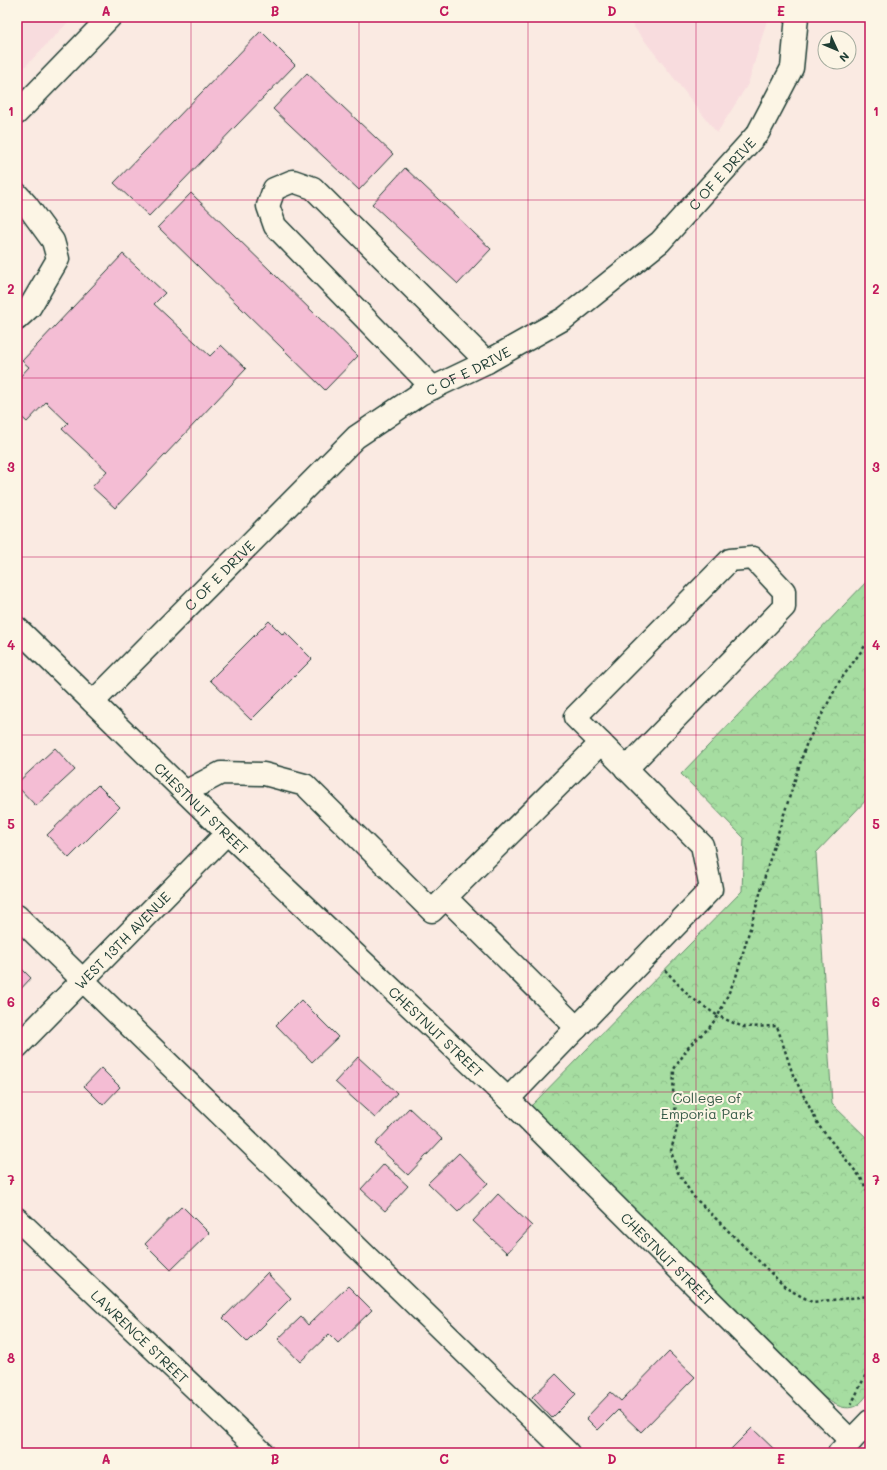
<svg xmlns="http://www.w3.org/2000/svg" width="887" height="1470" viewBox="0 0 887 1470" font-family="Mali,sans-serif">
	<defs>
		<pattern id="forest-crowns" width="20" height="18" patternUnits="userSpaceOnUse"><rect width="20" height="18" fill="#a6dda1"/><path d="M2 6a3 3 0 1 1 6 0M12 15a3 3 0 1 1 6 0" fill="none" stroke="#8ebf8b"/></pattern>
	</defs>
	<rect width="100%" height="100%" fill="#faeae2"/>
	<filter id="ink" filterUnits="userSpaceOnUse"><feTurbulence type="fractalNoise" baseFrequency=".025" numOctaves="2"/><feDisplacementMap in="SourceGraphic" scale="8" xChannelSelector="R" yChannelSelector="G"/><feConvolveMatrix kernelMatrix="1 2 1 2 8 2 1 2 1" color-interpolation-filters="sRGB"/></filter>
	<g filter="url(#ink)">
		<!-- built -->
		<g fill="#f8dcde">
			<path d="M17,17H73L17,75Z"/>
			<path d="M626,17H768L748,84L717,133Z"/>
		</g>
		<!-- forest -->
		<path fill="url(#forest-crowns)" stroke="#628d6a" d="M870,578V796L816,853L832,1104L870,1141V1392C866,1396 863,1401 859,1404C845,1414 830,1402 819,1393L531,1106L742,891L744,838L681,774Z"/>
		<!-- building -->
		<g fill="#f4bdd4" stroke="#1f3d34">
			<path d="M261,31L295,65L149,216L114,183Z"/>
			<path d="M307,73L393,154L359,190L273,109Z"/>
			<path d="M405,168L491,249L458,284L372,204Z"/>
			<path d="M191,193L358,356L325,390L158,227Z"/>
			<path d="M123,254L165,293L154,304L210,356L221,345L246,369L115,508L92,487L107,471L62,429L68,423L46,402L27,422L17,413V380L29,367L22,361Z"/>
			<path d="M269,621L283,635L285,632L312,659L251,720L210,680Z"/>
			<path d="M55,748L75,770L36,806L17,786V783Z"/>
			<path d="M98,785L120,807L69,858L47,835Z"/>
			<path d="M17,964L31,978L17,993Z"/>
			<path d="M301,1000L338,1037L312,1062L276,1025Z"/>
			<path d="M358,1057L397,1093L375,1118L335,1082Z"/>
			<path d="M101,1068L120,1087L103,1105L84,1086Z"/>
			<path d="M409,1108L442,1139L408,1175L375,1144Z"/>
			<path d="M459,1153L488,1183L458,1212L428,1183Z"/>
			<path d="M384,1164L408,1186L385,1211L361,1189Z"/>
			<path d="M498,1194L532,1226L507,1253L473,1221Z"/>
			<path d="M182,1206L209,1233L171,1270L145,1244Z"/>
			<path d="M267,1273L291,1298L247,1342L223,1318Z"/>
			<path d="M348,1286L372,1310L338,1343L329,1334L300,1362L278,1339L301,1317L308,1325Z"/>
			<path d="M669,1352L695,1377L641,1432L618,1410L598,1430L586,1418L611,1392L621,1401Z"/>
			<path d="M556,1374L576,1394L552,1418L532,1397Z"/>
			<path d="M752,1428L778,1453H727Z"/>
		</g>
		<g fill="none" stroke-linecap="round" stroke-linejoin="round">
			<defs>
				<g id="minor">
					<path d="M17,194L26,204L53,241L58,259L30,307L17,319"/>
					<path d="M433,388L275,226L268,206L274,189L293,181L313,188L487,362"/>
					<path id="s1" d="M17,628L227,833L508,1099L851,1441"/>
					<path id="s2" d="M93,702L356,437L420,394L487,362L565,318L660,242L758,133L792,68L797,17"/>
					<path d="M601,743L575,717L730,560L753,558L784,591V607L626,769"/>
					<path d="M185,792L221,773L264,774L305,785L432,911L601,743L702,845L711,889L508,1099"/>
					<path d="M446,898L577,1028"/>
					<path d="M17,916L568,1453"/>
					<path id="s3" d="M17,1047L227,833"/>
					<path id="s4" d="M17,1219L263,1453"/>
					<path d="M839,1453L870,1421"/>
				</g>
				<path id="major" d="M17,113L110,17"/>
			</defs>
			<!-- minor casing -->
			<use href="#minor" stroke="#1f3d34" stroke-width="25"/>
			<!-- major casing -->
			<use href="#major" stroke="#1f3d34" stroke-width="25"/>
			<!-- path -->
			<g stroke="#1f3d34" stroke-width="2.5" stroke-dasharray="3 3" stroke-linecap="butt">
				<path d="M665,970L689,996L718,1016L736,977L772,852L806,745L839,682L870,639"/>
				<path d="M870,1197L861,1178L819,1126L793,1075L777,1026L743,1027L718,1016L709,1028L690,1045L674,1069L673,1095L678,1123L671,1151L677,1171L693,1196L786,1288L812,1302L870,1296"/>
				<path d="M851,1405L867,1372L870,1362"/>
			</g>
			<!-- minor -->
			<use href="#minor" stroke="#fcf5e5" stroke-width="22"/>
			<!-- major -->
			<use href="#major" stroke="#fcf5e5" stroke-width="22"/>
		</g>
	</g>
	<!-- grid -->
	<path fill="none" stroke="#c2185b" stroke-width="1" stroke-opacity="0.55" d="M191,17V1453M359,17V1453M528,17V1453M696,17V1453M17,200H870M17,378H870M17,557H870M17,735H870M17,913H870M17,1092H870M17,1270H870"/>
	<g text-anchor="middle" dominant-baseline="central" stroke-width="4" stroke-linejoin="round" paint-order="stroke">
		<!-- street labels -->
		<g font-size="14" fill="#1f3d34" stroke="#fcf5e5">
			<text stroke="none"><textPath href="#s2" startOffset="828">C OF E DRIVE</textPath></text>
			<text stroke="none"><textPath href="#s2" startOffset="504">C OF E DRIVE</textPath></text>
			<text stroke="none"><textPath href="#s2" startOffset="179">C OF E DRIVE</textPath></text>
			<text stroke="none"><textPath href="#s1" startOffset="258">CHESTNUT STREET</textPath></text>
			<text stroke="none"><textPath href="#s3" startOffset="150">WEST 13TH AVENUE</textPath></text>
			<text stroke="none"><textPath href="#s1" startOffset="582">CHESTNUT STREET</textPath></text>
			<text stroke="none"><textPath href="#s1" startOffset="906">CHESTNUT STREET</textPath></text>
			<text stroke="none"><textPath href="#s4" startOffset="170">LAWRENCE STREET</textPath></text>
		</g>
		<!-- park labels -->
		<g font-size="14" fill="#3a5d4a" stroke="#fcf5e5">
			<text x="707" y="1097">College of<tspan x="707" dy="16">Emporia Park</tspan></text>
		</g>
	</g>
	<!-- margin -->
	<rect width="887" height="1470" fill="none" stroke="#fcf5e5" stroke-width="44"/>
	<!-- north arrow -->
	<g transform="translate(837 50) rotate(134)"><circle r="19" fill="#fcf5e5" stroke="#a4ab9e"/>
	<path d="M0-3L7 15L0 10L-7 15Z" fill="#1f3d34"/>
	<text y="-6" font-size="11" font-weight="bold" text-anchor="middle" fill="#1f3d34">N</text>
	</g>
	<rect x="22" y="22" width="843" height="1426" fill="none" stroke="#c2185b" stroke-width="1.5"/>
	<g font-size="13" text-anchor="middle" font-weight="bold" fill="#c2185b">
		<text x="106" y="16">A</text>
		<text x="275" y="16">B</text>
		<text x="444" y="16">C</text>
		<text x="612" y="16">D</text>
		<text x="781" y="16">E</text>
		<text x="11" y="116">1</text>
		<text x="876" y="116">1</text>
		<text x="11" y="294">2</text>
		<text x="876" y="294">2</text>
		<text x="11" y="472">3</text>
		<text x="876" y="472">3</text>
		<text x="11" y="650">4</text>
		<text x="876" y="650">4</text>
		<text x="11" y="829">5</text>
		<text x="876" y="829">5</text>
		<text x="11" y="1007">6</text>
		<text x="876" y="1007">6</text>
		<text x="11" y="1185">7</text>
		<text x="876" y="1185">7</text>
		<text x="11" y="1363">8</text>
		<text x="876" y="1363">8</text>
		<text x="106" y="1464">A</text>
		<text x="275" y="1464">B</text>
		<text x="444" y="1464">C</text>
		<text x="612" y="1464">D</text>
		<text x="781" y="1464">E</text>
	</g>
</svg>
